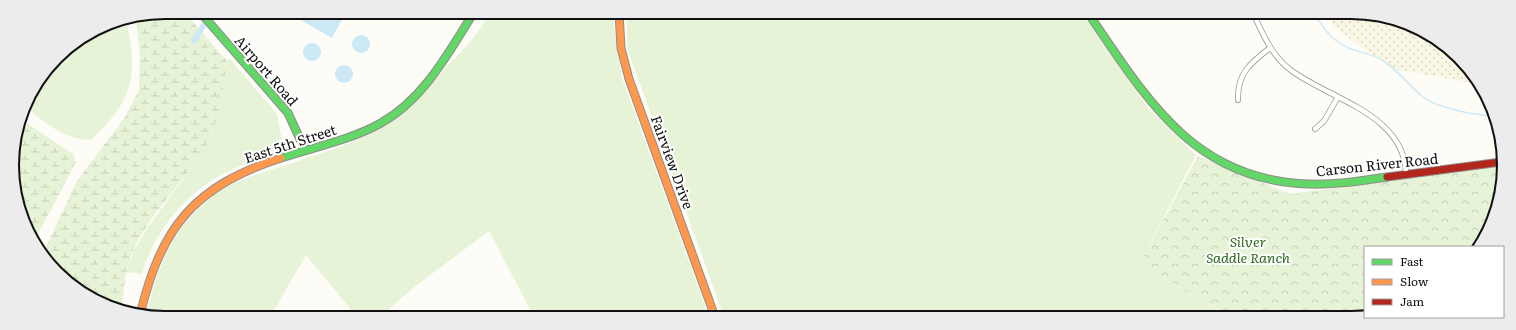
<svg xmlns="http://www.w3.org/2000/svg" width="1516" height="330" viewBox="0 0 1516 330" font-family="Literata,serif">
	<defs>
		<pattern id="farmland-dots" width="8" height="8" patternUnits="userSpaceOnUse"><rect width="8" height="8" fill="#f9f7e4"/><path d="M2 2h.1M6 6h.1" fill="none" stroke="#d4d3c3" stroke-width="1.8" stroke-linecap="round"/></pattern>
		<pattern id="wetland-marsh" width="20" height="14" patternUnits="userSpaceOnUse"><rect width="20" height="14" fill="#e7f3d7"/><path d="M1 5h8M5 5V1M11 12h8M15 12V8" fill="none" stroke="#c5cfb8"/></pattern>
		<pattern id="park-crowns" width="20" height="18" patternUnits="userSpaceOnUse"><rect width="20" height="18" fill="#e7f3d7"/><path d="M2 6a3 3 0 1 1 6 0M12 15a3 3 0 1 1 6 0" fill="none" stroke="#c5cfb8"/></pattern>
	</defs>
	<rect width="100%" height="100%" fill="#fdfcf7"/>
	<!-- farmland -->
	<path fill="url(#farmland-dots)" d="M1327,13H1371L1427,32L1472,72L1478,84L1394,69L1336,29Z"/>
	<!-- grass -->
	<g fill="#e7f3d7">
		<path d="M491,12H614V27L622,78L709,317H534L489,231L413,288L380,317H357L306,255L270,317H146C157,263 178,213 229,186C245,177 265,172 283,166C318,154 357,143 389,124C410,111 425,90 441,73C450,62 461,53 470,42C478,33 484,22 491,12Z"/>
		<path d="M627,12L1082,13L1148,108L1196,155L1139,265L1231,318L724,317L627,48Z"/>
		<path d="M126,20C139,77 133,100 91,140C64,140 45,122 25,107L28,98L57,57L107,24Z"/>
		<path d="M230,59L277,114L284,151C263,158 242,164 223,174C184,194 154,233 142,274L126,272L133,252L147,228L198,159L223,92L227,61Z"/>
	</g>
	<!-- wetland -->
	<g fill="url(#wetland-marsh)">
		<path d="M165,12L185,13L227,61C223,96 218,130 197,160C176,190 147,218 132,253C125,271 124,290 121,309L97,302L50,266L43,253L77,181L125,117L139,90L140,54L136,18Z"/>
		<path d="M22,120L73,154L76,162L35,240L20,214L12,155Z"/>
	</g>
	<!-- park -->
	<path fill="url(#park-crowns)" d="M1198,156L1290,194L1501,165L1503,185L1488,232L1478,247H1365V317L1232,318L1139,265Z"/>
	<!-- water -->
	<g fill="#cde8f7">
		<path d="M287,12H343L345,14L332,38Z"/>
		<circle cx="361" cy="44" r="9"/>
		<circle cx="312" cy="52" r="9"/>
		<circle cx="344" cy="74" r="9"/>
	</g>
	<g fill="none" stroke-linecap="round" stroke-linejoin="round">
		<!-- stream -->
		<path stroke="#cde8f7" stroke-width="1.5" d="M1315,13C1323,30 1335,44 1354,50C1364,53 1374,55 1382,60C1398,70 1409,86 1423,97C1436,107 1478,117 1494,115"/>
		<!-- canal -->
		<g stroke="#cde8f7" stroke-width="5.5">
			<path d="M209,13L210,12"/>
			<path d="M194,41L203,26"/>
		</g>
		<defs>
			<g id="street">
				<path d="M1253,13C1263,34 1272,57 1292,71C1332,100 1406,115 1406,175"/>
				<path d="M1158,17L1167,13"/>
				<path d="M1238,100C1237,74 1250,63 1270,48"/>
				<path d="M1315,129L1324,121L1338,97"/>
			</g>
			<g id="fast">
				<path d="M200,12L288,113L305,150"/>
				<path d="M1088,13C1146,98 1193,180 1308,184C1335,185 1361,181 1387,177"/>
				<path d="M281,158C314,147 351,140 381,123C424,99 449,52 474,12"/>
			</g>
			<g id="slow">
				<path d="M619,12L621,48L629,79L715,317"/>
				<path d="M140,315C161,227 194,186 281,158"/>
			</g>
			<path id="jam" d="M1387,177L1501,162"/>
		</defs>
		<!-- street casing -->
		<use href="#street" stroke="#979795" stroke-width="6"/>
		<!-- fast casing -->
		<use href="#fast" stroke="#8e8d8b" stroke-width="9"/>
		<!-- slow casing -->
		<use href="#slow" stroke="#8e8d8b" stroke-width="9"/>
		<!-- jam casing -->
		<use href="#jam" stroke="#8e8d8b" stroke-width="9"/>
		<!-- street -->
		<use href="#street" stroke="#fffffe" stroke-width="4.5"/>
		<!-- fast -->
		<use href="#fast" stroke="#63d668" stroke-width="7"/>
		<!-- slow -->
		<use href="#slow" stroke="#ff974d" stroke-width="7"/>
		<!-- jam -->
		<use href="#jam" stroke="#b3261e" stroke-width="7"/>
	</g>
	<g text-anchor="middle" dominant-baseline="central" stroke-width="4" stroke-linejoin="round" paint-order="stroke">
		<!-- street labels -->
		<g font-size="14" fill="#111" stroke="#fff">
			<text transform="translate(267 70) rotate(49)">Airport Road</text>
			<text transform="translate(290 143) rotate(-18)">East 5th Street</text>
			<text transform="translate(673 162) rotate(70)">Fairview Drive</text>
			<text transform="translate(1377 164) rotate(-6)">Carson River Road</text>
		</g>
		<!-- park labels -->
		<g font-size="14" font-style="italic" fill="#2f6b1f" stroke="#fff">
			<text x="1248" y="241">Silver<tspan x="1248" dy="16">Saddle Ranch</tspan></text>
		</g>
	</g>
	<!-- crop -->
	<path d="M0 0H1516V330H0ZM165 19H1351A146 146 0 0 1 1497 165V165A146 146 0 0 1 1351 311H165A146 146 0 0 1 19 165V165A146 146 0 0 1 165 19Z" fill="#ececec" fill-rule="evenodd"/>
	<path fill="none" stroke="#111" stroke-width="2" d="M165 19H1351A146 146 0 0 1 1497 165V165A146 146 0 0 1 1351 311H165A146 146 0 0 1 19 165V165A146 146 0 0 1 165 19Z"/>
	<!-- legend -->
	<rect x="1364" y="246" width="140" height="72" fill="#ffffff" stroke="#a0a0a0"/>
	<rect x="1372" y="259" width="20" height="6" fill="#63d668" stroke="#a0a0a0"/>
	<text x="1400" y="266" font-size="12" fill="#111111">Fast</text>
	<rect x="1372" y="279" width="20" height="6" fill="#ff974d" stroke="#a0a0a0"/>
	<text x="1400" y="286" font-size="12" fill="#111111">Slow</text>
	<rect x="1372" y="299" width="20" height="6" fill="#b3261e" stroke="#a0a0a0"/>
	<text x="1400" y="306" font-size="12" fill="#111111">Jam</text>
</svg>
